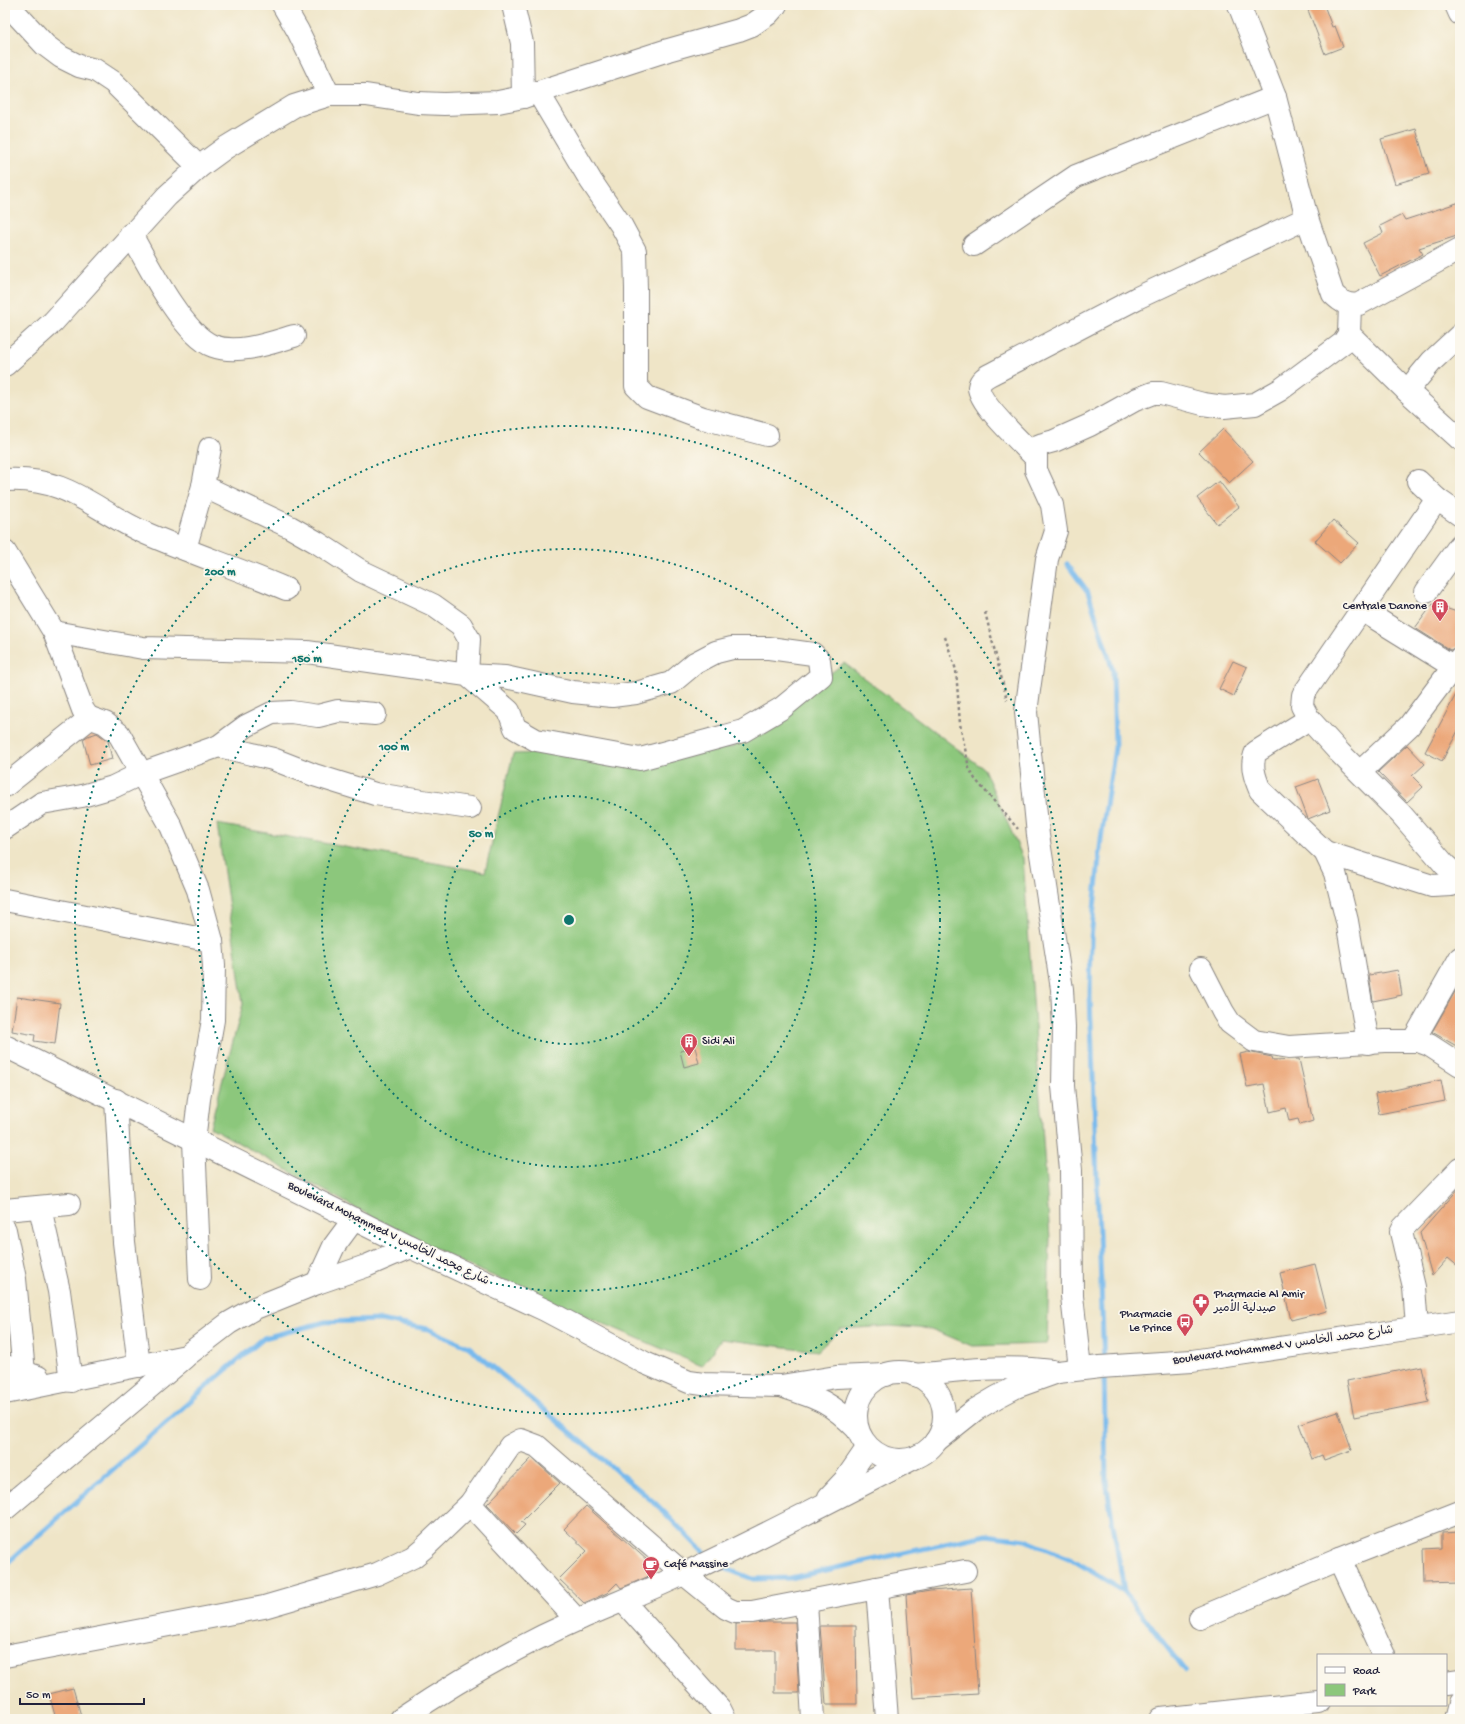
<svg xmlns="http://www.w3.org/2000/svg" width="1465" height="1724" viewBox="0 0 1465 1724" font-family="'Gochi Hand','Playpen Sans Arabic',sans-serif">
	<rect width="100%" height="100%" fill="#fbf7ec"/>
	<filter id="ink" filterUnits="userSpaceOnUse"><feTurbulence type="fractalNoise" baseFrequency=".025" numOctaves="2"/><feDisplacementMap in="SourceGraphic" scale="8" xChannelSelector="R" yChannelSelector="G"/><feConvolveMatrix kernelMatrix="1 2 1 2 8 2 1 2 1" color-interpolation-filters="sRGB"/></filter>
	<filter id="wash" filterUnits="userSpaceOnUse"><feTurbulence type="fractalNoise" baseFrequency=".012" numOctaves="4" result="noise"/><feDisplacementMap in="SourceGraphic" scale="16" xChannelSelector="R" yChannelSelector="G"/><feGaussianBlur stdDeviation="0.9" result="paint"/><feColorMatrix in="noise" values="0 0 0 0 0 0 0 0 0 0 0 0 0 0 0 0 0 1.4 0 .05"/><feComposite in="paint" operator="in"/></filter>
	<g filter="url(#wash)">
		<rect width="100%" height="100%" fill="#efe5c7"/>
		<!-- green -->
		<path fill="#8cc77b" stroke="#57745b" d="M844,663L984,769L1023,858L1050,1238L1047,1344L972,1346L931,1329L890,1326L840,1329L818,1351L721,1339L702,1366L463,1263L354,1207L210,1127L243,1004L217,824L485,872L513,754L733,747Z"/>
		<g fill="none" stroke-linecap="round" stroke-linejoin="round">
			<!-- stream -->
			<g stroke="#78baed" stroke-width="5">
				<path d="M1067,564L1088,592L1113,671L1115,747L1101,839L1091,938L1090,996L1104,1363"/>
				<path d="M1104,1373L1106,1481L1124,1591"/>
				<path d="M5,1565L214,1380L264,1338L325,1322L380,1320L428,1329L469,1347L656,1504L707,1556"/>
				<path d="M716,1565L753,1579L790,1578L986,1535L1025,1540L1073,1560L1124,1591L1185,1671"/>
			</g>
		</g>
		<g id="blocks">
			<!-- building -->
			<g fill="#eca87a">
				<path d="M1306,5H1324L1332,27L1335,26L1343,47L1325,54Z"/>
				<path d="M1416,129L1429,174L1395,184L1381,139Z"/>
				<path d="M1460,202V235L1419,248L1423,254L1380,276L1363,243L1383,233L1380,226L1402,215L1405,220Z"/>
				<path d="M1223,429L1253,461L1229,483L1199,452Z"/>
				<path d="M1219,481L1239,507L1217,524L1197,498Z"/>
				<path d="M1333,520L1359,543L1340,563L1315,541Z"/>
				<path d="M1433,604L1460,613V646L1450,650L1415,628Z"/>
				<path d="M1233,661L1247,667L1234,696L1219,689Z"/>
				<path d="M1460,687V727L1442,761L1425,752Z"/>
				<path d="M97,733L108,741L112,759L90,765L83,739L88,736Z"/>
				<path d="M1407,745L1425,764L1412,776L1423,787L1407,802L1378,772Z"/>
				<path d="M1318,779L1330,810L1308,819L1296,787Z"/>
				<path d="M1398,970L1402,995L1373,1001L1369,975Z"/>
				<path d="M1460,983V1048L1432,1032Z"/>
				<path d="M17,997L60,1003L55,1044L34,1041L35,1035L12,1031Z"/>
				<path d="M695,1047L699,1063L684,1067L680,1051Z"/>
				<path d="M1248,1052L1272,1057L1273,1060L1299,1059L1313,1121L1300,1125L1298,1119L1289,1121L1286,1108L1270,1112L1264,1084L1247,1087L1240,1054Z"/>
				<path d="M1441,1080L1445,1101L1379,1114L1375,1094Z"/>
				<path d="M1460,1187V1268L1448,1258L1432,1276L1420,1233Z"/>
				<path d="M1315,1264L1327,1311L1291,1320L1280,1273Z"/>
				<path d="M1422,1366L1429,1402L1354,1417L1347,1381Z"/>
				<path d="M1338,1411L1352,1450L1324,1460L1322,1455L1312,1459L1299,1424Z"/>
				<path d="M532,1458L560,1483L521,1522L525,1525L516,1534L487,1504Z"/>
				<path d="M586,1506L656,1568L647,1577L621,1588L617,1583L607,1593L584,1603L559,1579L587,1551L564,1529Z"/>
				<path d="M1460,1532V1583L1425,1584L1424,1549L1442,1548V1533Z"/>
				<path d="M971,1588L978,1694L913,1698L906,1595L930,1591Z"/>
				<path d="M767,1622H795L799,1693H775V1650H736V1624Z"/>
				<path d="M820,1626H856L857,1704H826Z"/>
				<path d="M73,1688L82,1719H56L49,1694Z"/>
			</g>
		</g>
	</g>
	<g filter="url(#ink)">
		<use href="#blocks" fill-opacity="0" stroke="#888481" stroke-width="1"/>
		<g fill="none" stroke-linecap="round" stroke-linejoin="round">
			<defs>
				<g id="minor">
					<path d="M8,5L45,45L61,57L79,66L95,70L113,82L199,167"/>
					<path d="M283,5L298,31L329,95"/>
					<path d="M513,5L522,43L523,97"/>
					<path d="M1239,5L1275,97L1307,218L1333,294C1341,302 1348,306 1359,304L1460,249"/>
					<path d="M1456,5L1460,14"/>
					<path d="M538,92L591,181L621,225L635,251L636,289V386L647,397L703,418L767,435"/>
					<path d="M131,234C147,263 183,335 213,346C238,355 270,343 294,336"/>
					<path d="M974,245L1076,176L1275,97"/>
					<path d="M1349,334L1407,391L1460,439"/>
					<path d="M5,365L53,322L167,196L199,167L225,148L294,106L329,95H366L418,103L444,104L498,102L523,97L668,50L739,30L752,25L768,14L776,5"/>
					<path d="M1407,391L1432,361L1460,335"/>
					<path d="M1035,457C1023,444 978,403 979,387C980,378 990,375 997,371L1137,298L1307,218"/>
					<path d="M5,480C68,476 93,510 145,533C191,553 239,569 286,589"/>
					<path d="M1418,481L1437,499L1460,515"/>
					<path d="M203,486L290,527L318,543L361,571L433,605L461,625L469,639L467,675"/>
					<path d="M1437,499L1303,695L1302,706L1309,719L1340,753L1401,814L1445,865L1460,878"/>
					<path d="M185,549L203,486L210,448"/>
					<path d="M5,552L54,632L83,710L88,717L105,723L119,734L171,826L198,890L212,941L214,966L213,1020L199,1099L194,1141L200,1279"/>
					<path d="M1426,592L1460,545"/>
					<path d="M1362,610L1454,667"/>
					<path d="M54,632L143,648L307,652L467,675L505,677L573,692L612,696L636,693L671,683L695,663L716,652L732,648H769L813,654L819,660L821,676L782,708L743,731L640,759L536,740L515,728L509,711L467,675"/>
					<path d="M1309,719L1256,752C1250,765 1255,778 1260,790L1325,852L1335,873L1347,921L1368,1043"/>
					<path d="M219,746L273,759L314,775L375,794L470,808"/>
					<path d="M1360,772L1409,726L1460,658"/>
					<path d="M5,786L90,718"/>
					<path d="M5,828L42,803L82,796L113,787L140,774L219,746L246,726L272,713L291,712L318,716L338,711L375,714"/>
					<path d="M1325,852L1432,886L1451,885L1460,882"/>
					<path d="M5,900L212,941"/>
					<path d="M1201,969L1223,1012L1230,1023L1254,1041L1289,1047L1384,1041H1418L1429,1045L1460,1065"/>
					<path d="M1413,1041L1460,958"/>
					<path d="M116,1100L124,1242L139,1366"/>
					<path d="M40,1208L59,1291L71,1381"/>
					<path d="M5,1210L69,1204"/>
					<path d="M5,1230L15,1279L24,1372"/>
					<path d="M317,1283L334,1246L354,1219"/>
					<path d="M1417,1327L1414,1287L1401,1232L1403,1228L1460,1169"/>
					<path d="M5,1366L38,1377"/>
					<path d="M1080,1369L1072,1296L1071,1170L1063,1086L1064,1027L1062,989L1038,835L1026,712L1047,559L1056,531L1052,505L1036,470V452L1038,446L1043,444L1054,441L1090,425L1135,400L1153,393H1161L1203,404L1224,407L1255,404L1280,390L1343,343L1349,334L1350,305"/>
					<path d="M5,1393L186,1356L229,1323L255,1308L317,1283L366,1266L410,1247"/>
					<path d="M829,1497L846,1479L868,1447"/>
					<path d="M470,1504L577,1620"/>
					<path d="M5,1509L184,1358"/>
					<path d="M1340,1559L1384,1655"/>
					<path d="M877,1588L887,1719"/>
					<path d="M623,1601L720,1709L725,1719"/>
					<path d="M806,1602L813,1719"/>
					<path d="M1200,1618L1340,1559L1460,1512"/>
					<path d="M5,1656L264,1607L377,1574L413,1557L425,1547L470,1504L510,1446L521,1440L537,1446L684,1574L726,1608L735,1612H752L965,1571"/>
					<path d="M1446,1684L1460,1682"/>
					<path d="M401,1719C457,1681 516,1647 577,1620C613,1604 648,1591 683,1574C763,1537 840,1496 918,1456"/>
					<path d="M1160,1719L1318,1702"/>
					<path d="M1456,1719L1460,1703"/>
				</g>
				<g id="major">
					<path d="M5,1046L410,1247L545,1310L645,1363L689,1382L703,1384L781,1386L836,1377L886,1375"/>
					<circle cx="900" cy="1416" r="44"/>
					<path d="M914,1375C960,1370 1006,1365 1052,1371"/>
					<path d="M784,1387C818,1398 832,1403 857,1429"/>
					<path d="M936,1441L975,1410L997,1397L1016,1387L1058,1372L1100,1367L1192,1361L1460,1321"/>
				</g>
			</defs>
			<!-- minor casing -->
			<use href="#minor" stroke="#888481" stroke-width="24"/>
			<!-- major casing -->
			<use href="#major" stroke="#888481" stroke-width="24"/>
			<!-- path -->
			<g stroke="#888481" stroke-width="2.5" stroke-dasharray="3 3" stroke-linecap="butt">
				<path d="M985,612L1007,700"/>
				<path d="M945,637L956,670L960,724L969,768L975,779L1018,829"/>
			</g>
			<!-- minor -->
			<use href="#minor" stroke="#fff" stroke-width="22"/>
			<!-- major -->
			<use href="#major" stroke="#fff" stroke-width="22"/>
		</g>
	</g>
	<!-- distance rings -->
	<g fill="none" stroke="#0f766e" stroke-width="2" stroke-dasharray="2 4">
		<circle cx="569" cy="920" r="124"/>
		<circle cx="569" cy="920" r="247"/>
		<circle cx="569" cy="920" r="371"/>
		<circle cx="569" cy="920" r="494"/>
	</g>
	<!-- icons -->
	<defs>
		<symbol id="building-pin" viewBox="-11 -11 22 30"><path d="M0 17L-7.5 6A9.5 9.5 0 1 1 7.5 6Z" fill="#d1495b" stroke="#fbf7ec"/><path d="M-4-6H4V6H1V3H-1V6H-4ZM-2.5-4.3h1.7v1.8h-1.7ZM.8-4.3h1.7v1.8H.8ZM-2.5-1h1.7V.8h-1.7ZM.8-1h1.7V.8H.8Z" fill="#fff"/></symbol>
		<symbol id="pharmacy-pin" viewBox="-11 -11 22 30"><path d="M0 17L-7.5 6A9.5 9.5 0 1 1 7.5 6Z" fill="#d1495b" stroke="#fbf7ec"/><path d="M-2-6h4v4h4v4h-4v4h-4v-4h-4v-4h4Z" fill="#fff"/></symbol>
		<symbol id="bus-pin" viewBox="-11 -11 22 30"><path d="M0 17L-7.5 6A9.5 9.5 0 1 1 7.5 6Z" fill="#d1495b" stroke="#fbf7ec"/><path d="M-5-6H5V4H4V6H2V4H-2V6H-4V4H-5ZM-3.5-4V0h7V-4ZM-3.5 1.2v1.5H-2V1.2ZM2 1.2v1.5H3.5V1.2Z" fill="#fff"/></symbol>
		<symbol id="cafe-pin" viewBox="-11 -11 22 30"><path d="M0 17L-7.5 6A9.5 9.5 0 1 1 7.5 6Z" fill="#d1495b" stroke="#fbf7ec"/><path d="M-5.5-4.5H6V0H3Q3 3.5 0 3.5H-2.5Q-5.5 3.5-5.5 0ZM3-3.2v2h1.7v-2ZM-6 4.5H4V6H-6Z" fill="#fff"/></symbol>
	</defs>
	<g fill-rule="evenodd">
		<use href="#building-pin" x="1430" y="597" width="20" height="27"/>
		<use href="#building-pin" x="679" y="1032" width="20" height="27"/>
		<use href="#pharmacy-pin" x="1191" y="1292" width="20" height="27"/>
		<use href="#bus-pin" x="1175" y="1312" width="20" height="27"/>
		<use href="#cafe-pin" x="641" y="1555" width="20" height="27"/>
	</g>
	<g text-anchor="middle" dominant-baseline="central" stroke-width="3.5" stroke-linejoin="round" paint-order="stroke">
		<!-- poi labels -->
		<g font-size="12" fill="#22223b" stroke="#fbf7ec" text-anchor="start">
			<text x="1427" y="607" text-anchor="end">Centrale Danone</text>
			<text x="702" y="1042">Sidi Ali</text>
			<text x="1214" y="1295">Pharmacie Al Amir<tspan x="1214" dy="14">صيدلية الأمير</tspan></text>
			<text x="1172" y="1315" text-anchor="end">Pharmacie<tspan x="1172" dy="14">Le Prince</tspan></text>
			<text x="664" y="1565">Café Massine</text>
		</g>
		<!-- street labels -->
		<g font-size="12" fill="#22223b" stroke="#fbf7ec">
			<text transform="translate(388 1234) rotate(26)">Boulevard Mohammed V شارع محمد الخامس</text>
			<text transform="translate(1283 1346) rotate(-8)">Boulevard Mohammed V شارع محمد الخامس</text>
		</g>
	</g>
	<circle cx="569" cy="920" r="6" fill="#0f766e" stroke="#fbf7ec" stroke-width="2"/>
	<g font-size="12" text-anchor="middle" font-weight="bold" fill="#0f766e" stroke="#fbf7ec" stroke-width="3.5" stroke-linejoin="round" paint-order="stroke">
		<text x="220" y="575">200 m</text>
		<text x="307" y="662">150 m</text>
		<text x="394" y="750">100 m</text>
		<text x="481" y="837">50 m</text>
	</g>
	<!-- margin -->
	<rect width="1465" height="1724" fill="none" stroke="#fbf7ec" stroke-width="20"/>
	<!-- legend -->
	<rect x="1317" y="1654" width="130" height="52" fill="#fbf7ec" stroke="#a4a2a5"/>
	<rect x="1325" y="1667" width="20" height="6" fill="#ffffff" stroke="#a4a2a5"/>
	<text x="1353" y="1674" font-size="12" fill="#22223b">Road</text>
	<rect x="1325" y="1684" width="20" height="12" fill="#8cc77b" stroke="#a4a2a5"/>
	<text x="1353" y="1694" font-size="12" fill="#22223b">Park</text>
	<!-- scale -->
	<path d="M20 1698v6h124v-6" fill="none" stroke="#22223b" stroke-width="2"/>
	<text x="26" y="1698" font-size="12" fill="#22223b" stroke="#fbf7ec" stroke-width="3" paint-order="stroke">50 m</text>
</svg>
